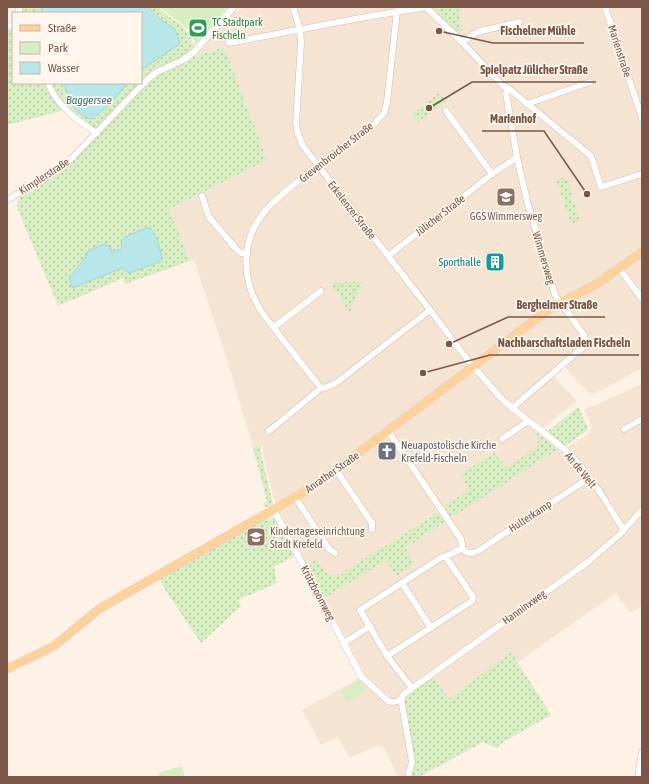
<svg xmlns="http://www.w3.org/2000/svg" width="649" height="784" viewBox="0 0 649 784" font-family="'Asap Condensed',sans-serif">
	<defs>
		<pattern id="green-dots" width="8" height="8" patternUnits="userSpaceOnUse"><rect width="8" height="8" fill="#d7edc2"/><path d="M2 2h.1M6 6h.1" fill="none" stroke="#b3c3a0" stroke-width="1.8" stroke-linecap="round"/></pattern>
	</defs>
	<rect width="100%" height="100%" fill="#fef2e6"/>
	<!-- residential -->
	<g fill="#f6e4d3">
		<path d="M243,7H642V368L592,395L580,384L561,362L550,372L577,401L544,427L537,422L531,427L539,440L535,448L507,468L494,453L469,490L387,545L354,565L339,576L325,573L306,566L277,512L263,454V446L253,448L230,369L194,260L190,261L169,209L267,160L224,47L193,57L235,9L236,13Z"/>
		<path d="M642,384V606L630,613L616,593L518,662L511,652L449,699L432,675L401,693L399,697L409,761L408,773L404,777H398L384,747L376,746L350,758L338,737L321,745L302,710L365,675L344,635L323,599L386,559L397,576L415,563L405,548L558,449L562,451L589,433L592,426L584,410Z"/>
	</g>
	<!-- green -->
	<g fill="url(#green-dots)">
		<path d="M20,7H41L43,13H20Z"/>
		<path d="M148,7H159C164,15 174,19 181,25C188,32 191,39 195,47L182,58L156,68L141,83V70L178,45L175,29L161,20Z"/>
		<path d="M444,7H458L462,31L457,32L436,13V8Z"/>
		<path d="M13,26V83H46L62,109L61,111L7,125V29Z"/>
		<path d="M224,47L267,160L169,209L190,261L125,284L123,278L58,306L16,205L18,203L20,194L52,176L155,77C164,71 189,63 193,57Z"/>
		<path d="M49,83H64L70,105L93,119L112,102L127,83H141L97,128L94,129L65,108Z"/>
		<path d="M439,93L446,102L418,122L412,113Z"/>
		<path d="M563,178L568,182L580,221L571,223L556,180Z"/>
		<path d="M346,282H362L350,312L333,288V283Z"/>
		<path d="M579,407L588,429L585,432L565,446L547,432L574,410Z"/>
		<path d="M531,428L558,449L451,518L444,506L469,490L461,474L494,453L507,468L535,448L539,440Z"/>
		<path d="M261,446V453L273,504L266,508L263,503L267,501L253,448Z"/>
		<path d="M438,512L445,522L405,548L415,563L397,576L386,560L323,599L306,566L317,559L325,573L339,576L354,565L387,545Z"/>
		<path d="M267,516L269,520L274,517L294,556L274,567L277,583L238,600L241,606L201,643L166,591L159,578Z"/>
		<path d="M511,652L551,715L503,742L497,748L483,742L419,777H410L403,698L406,694L432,675L449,699Z"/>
	</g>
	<!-- pitch -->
	<g fill="#d7edc2">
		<path d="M160,7H228L196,44L189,31L182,24Z"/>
		<path d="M359,680L365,691L347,702L341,691Z"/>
		<path d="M182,766L185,777H159L158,773Z"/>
	</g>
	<!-- water -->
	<g fill="#b8e7ea" stroke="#9dd8dc">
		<path d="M41,7H148L161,20L175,29L180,43L178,45L141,70V13H43Z"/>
		<path d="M64,83H127L112,102L93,119C88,119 85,117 81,114C69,107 68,96 64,83Z"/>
		<path d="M149,227C157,235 160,248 162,259L160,262L129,273L122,268L73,288L69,278C74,271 87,258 88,251L104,244L110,247L112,253L122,248L121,241L127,236Z"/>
	</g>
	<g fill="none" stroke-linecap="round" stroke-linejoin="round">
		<defs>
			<g id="minor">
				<path d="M293,7L300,29L301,43L296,123L298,134L303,146L430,310L473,367C484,377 493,390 504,401C525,420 550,435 570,455C592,476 607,504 623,529"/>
				<path d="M426,7L462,42L504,87H507L591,156L601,187L642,174"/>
				<path d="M605,7L642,118"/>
				<path d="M19,13V7"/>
				<path d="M7,27L13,25"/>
				<path d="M462,42L477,32L519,22"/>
				<path d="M229,43L360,18L426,7"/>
				<path d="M48,83C57,106 76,120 97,133"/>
				<path d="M506,93L517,157L527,201L555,295L584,335L585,340L582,348L512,408"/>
				<path d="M527,104L590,82"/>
				<path d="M446,111L492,174"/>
				<path d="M202,196L209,217L237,250L241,253L247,254"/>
				<path d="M7,200L50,175L71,159L143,84L155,73L183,60L194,52L234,7"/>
				<path d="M388,256L492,174L517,157"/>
				<path d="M619,268L642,299"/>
				<path d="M274,327L321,291"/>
				<path d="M321,388C305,368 289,348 274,328C268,320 262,314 258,306C241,276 242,238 265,211C277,197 294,185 308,173C330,156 351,139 374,124L384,113L387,102L397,11"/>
				<path d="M624,429L642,419"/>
				<path d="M269,431L321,388L327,387L336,383L430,310"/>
				<path d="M388,431L461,539L463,550C468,554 473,554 478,551L589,478"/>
				<path d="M502,439L528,421"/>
				<path d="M336,470L372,523V529"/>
				<path d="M295,497L329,549L335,553"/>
				<path d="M274,510L361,676L388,701C395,704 401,700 404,694L588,562L620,534L642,510"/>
				<path d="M402,583L431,628"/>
				<path d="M347,641L370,626"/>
				<path d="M387,656L472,601L473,597L445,556"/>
				<path d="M412,688L387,656L360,610L442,557L451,554L462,548"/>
				<path d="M401,698L412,762L408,777"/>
				<path d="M638,777L642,752"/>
			</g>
			<path id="major" d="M7,669L54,646L99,609L306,491L336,470L548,310L600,282L642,252"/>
		</defs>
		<!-- minor casing -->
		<use href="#minor" stroke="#d4bbad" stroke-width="7"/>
		<!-- major casing -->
		<use href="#major" stroke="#dacfcc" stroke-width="9"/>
		<!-- minor -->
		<use href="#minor" stroke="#fff" stroke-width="6"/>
		<!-- major -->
		<use href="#major" stroke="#ffd29b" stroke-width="8"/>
	</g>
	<!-- icons -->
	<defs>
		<symbol id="stadium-square" viewBox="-11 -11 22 22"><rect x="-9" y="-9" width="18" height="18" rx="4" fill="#2e9e5b" stroke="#fff7ed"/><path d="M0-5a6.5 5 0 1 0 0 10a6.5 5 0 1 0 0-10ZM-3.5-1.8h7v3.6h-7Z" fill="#fff"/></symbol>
		<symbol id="school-square" viewBox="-11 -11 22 22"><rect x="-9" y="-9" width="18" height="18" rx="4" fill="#8d6e63" stroke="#fff7ed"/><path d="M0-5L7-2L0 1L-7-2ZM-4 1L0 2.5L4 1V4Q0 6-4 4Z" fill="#fff"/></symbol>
		<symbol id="building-square" viewBox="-11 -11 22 22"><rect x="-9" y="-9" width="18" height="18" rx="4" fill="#0f9aa8" stroke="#fff7ed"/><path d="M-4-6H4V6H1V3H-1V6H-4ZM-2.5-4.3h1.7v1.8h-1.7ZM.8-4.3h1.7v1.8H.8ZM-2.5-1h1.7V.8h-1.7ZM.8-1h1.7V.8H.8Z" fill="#fff"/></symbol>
		<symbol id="church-square" viewBox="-11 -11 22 22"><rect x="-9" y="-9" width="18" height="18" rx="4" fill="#6b7280" stroke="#fff7ed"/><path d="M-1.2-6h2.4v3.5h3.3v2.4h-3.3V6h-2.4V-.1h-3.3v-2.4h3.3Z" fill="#fff"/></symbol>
	</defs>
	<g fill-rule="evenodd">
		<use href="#stadium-square" x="187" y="17" width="22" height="22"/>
		<use href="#school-square" x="495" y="186" width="22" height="22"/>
		<use href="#building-square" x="484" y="251" width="22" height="22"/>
		<use href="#church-square" x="376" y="440" width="22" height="22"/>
		<use href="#school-square" x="245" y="526" width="22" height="22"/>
	</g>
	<g text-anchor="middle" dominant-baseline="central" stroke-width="3.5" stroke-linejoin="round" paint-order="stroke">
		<!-- leisure labels -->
		<g font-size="11" fill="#27864d" stroke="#fff7ed" text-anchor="start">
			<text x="212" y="22">TC Stadtpark<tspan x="212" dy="13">Fischeln</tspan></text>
		</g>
		<!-- street labels -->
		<g font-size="11" fill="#7a5548" stroke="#fff7ed">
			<text transform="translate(620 51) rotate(72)">Marienstraße</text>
			<text transform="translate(336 152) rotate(-38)">Grevenbroicher Straße</text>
			<text transform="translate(44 176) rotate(-33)">Kimplerstraße</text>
			<text transform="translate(352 210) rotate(52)">Erkelenzer Straße</text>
			<text transform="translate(440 215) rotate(-38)">Jülicher Straße</text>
			<text transform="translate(544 258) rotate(73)">Wimmersweg</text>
			<text transform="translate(581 470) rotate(51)">An de Welt</text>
			<text transform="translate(332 472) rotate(-35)">Anrather Straße</text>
			<text transform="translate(530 516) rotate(-33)">Hulterkamp</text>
			<text transform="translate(318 593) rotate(62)">Krützboomweg</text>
			<text transform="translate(524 607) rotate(-36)">Hanninxweg</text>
		</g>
		<!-- education labels -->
		<g font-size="11" fill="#785e54" stroke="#fff7ed">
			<text x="506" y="216">GGS Wimmersweg</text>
			<text x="270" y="531" text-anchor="start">Kindertageseinrichtung<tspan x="270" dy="13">Stadt Krefeld</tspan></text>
		</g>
		<!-- culture labels -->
		<g font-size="11" fill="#0d838f" stroke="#fff7ed" text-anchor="end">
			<text x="481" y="262">Sporthalle</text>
		</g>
		<!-- worship labels -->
		<g font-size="11" fill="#5b616d" stroke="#fff7ed" text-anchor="start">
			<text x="401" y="445">Neuapostolische Kirche<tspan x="401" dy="13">Krefeld-Fischeln</tspan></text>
		</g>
		<!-- water labels -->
		<g font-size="12" font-style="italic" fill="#3a7a80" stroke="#fff7ed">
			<text x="89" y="100">Baggersee</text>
		</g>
	</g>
	<!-- callouts -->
	<path fill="none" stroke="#7a5548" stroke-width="1.5" d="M439 31L493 43H584M429 108L472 82H596M587 194L544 131H482M449 344L508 317H605M423 373L490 355H639"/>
	<g fill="#7a5548" stroke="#fff7ed" stroke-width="1.5">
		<circle cx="439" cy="31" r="4"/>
		<circle cx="429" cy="108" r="4"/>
		<circle cx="587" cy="194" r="4"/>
		<circle cx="449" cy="344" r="4"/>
		<circle cx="423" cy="373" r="4"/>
	</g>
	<g font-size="12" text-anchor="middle" font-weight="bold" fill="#7a5548" stroke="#fff7ed" stroke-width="3.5" stroke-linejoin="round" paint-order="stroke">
		<text x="538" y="35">Fischelner Mühle</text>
		<text x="534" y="74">Spielpatz Jülicher Straße</text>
		<text x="513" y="123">Marienhof</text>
		<text x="557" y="309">Bergheimer Straße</text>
		<text x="564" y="347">Nachbarschaftsladen Fischeln</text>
	</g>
	<!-- border -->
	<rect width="649" height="784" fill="none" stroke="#7a5548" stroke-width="16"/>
	<!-- legend -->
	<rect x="12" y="12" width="130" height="72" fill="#fff7ed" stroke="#cab6ab"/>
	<rect x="20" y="25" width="20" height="6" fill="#ffd29b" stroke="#cab6ab"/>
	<text x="48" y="32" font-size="12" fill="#7a5548">Straße</text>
	<rect x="20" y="42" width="20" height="12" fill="#d7edc2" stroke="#cab6ab"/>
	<text x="48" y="52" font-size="12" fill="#7a5548">Park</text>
	<rect x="20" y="62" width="20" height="12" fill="#b8e7ea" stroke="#cab6ab"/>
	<text x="48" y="72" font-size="12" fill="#7a5548">Wasser</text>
</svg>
